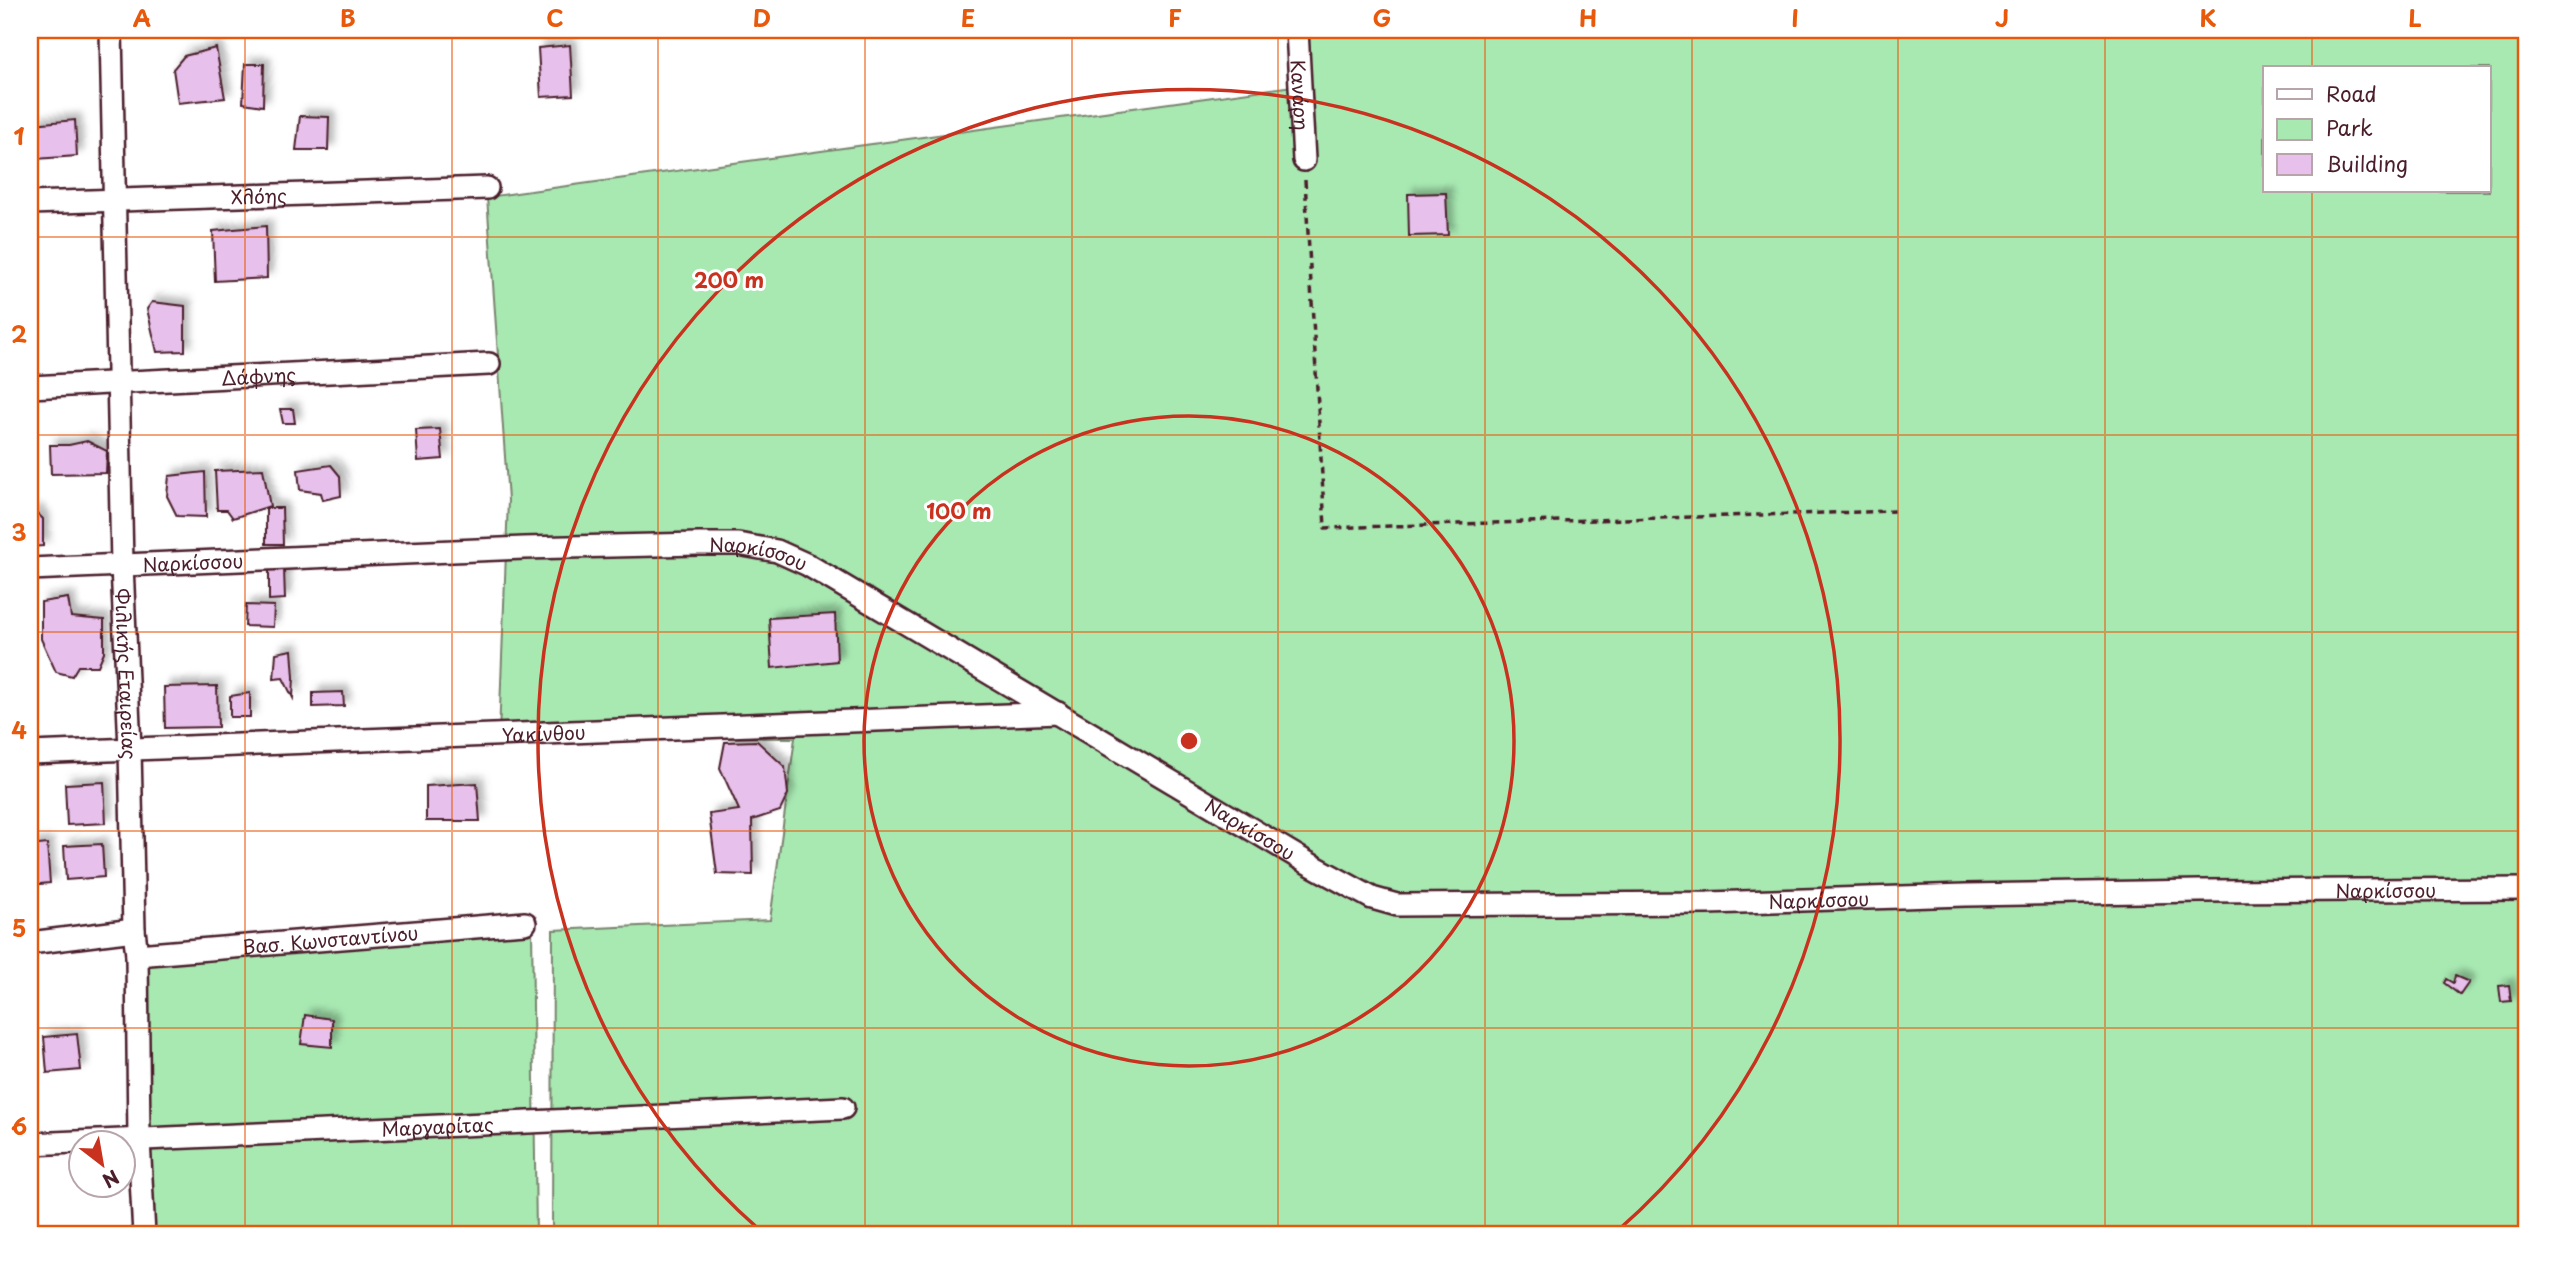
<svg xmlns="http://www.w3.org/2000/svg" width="2557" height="1265" viewBox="0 0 2557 1265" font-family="'Playpen Sans',sans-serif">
	<defs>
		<filter id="shadow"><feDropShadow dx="6" dy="-6" stdDeviation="3.5" flood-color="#0004"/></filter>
	</defs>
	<rect width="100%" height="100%" fill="#fff"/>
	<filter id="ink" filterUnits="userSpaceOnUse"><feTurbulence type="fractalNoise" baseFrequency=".0143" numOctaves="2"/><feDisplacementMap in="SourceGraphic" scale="14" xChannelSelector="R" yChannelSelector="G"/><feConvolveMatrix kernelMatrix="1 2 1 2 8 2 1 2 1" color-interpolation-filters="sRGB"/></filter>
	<g filter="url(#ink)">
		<!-- green -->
		<g fill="#a8e9b2" stroke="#79846e" stroke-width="2" fill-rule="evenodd">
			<path d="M1294,30H2527V1235H552L553,930L770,920L795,738L499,736L508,500L487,197L1293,86ZM2265,68H2489V191H2265Z"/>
			<path d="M532,928L536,1235H153L139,1105L146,960Z"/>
		</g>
		<!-- building -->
		<g fill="#e7c1eb" stroke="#4a1f2b" stroke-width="2" filter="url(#shadow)">
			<path d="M570,45L573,95L541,97L538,48Z"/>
			<path d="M216,48L225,98L178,103L173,69L184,56Z"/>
			<path d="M245,64H264L263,106L243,103Z"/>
			<path d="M300,116L329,117L328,150H296Z"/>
			<path d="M75,120L77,156L36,159L33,124Z"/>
			<path d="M1446,193L1448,235L1409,236L1408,194Z"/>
			<path d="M266,226L267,278L215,281L213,231Z"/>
			<path d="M152,302L185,306V351L157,352L147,309Z"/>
			<path d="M280,409H293L295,423H283Z"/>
			<path d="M440,429L443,459L418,461L416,430Z"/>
			<path d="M87,441L107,451L106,473L51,474L50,445H69Z"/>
			<path d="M331,465L340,476L341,496L323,500L321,493L300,490L298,470Z"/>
			<path d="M263,469L270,506L233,518L227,510H217L215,471Z"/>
			<path d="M205,472L206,517L177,516L167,496L169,476Z"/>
			<path d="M266,508H282L283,544H266Z"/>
			<path d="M35,511L43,519V546L30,547V512Z"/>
			<path d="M269,569H284L285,599L269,600Z"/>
			<path d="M68,598L71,617L104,620V652L98,666H78L72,676L56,672L41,639V602Z"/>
			<path d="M246,605L274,606L273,627L245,626Z"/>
			<path d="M835,614L837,661L772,668L769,618Z"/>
			<path d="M292,650L294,677L293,698L283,678L274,679L276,653Z"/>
			<path d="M217,686L218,727L165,728L164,687Z"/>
			<path d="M343,692L344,706L313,707V693Z"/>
			<path d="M250,693V717H230V696Z"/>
			<path d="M757,741L785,767L788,794L780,811L752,820L753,875L717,874L709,814L739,810L720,768L725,742Z"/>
			<path d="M104,782L106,823L67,825L65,784Z"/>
			<path d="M477,783L480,821H426V786Z"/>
			<path d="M47,844L50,883L30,885V846Z"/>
			<path d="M102,844L104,877L66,880L64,846Z"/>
			<path d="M2455,976L2469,982L2460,995L2444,983L2446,979L2453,983Z"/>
			<path d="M2509,985L2511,1001L2501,1002L2499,986Z"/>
			<path d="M305,1015L332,1019V1047L301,1044Z"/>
			<path d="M77,1034L81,1070L47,1073L44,1037Z"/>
		</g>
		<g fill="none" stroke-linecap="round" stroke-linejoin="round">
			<defs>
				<g id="minor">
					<path id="s1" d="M111,30L122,565L130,749L134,930L137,955L139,1140L144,1235"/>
					<path id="s2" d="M1297,30L1304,160"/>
					<path id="s3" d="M30,203L487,188"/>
					<path id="s4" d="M30,387L489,364"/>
					<path id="s5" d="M30,569L524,548L699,544H738L777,551L808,565L1308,863L1372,898L1397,905L1708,903L1966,895L2200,891L2527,889"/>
					<path id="s6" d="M30,753L1058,713"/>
					<path d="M30,943L134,930"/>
					<path id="s7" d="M137,955L525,923"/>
					<path id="s8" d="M30,1144L843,1108"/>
				</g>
			</defs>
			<!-- minor casing -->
			<use href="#minor" stroke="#4a1f2b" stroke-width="26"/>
			<!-- path -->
			<path stroke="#4a1f2b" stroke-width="3.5" stroke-dasharray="7 5" stroke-linecap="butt" d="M1305,180L1325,528L1894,511"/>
			<!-- minor -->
			<use href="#minor" stroke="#fff" stroke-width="21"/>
		</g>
	</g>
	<!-- grid -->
	<path fill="none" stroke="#e8590c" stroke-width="2" stroke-opacity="0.55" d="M245,30V1235M452,30V1235M658,30V1235M865,30V1235M1072,30V1235M1278,30V1235M1485,30V1235M1692,30V1235M1898,30V1235M2105,30V1235M2312,30V68M2312,191V1235M30,237H2527M30,435H2527M30,632H2527M30,831H2527M30,1028H2527"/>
	<!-- distance rings -->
	<g fill="none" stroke="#c8321e" stroke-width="3.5">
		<circle cx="1189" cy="741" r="325"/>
		<path d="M762 1232A651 651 0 1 1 1616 1232"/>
	</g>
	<g text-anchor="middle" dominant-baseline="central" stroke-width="6" stroke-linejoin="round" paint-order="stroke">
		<!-- street labels -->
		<g font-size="19" fill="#4a1f2b" stroke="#fff">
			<text stroke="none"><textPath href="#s2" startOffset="65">Κανάρη</textPath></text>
			<text stroke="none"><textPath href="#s3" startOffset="229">Χλόης</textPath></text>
			<text stroke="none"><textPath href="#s4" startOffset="229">Δάφνης</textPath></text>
			<text stroke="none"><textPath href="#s5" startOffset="730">Ναρκίσσου</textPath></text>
			<text stroke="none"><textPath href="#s5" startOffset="163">Ναρκίσσου</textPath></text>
			<text stroke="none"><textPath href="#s1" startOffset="644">Φιλικής Εταιρείας</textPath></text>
			<text stroke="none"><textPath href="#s6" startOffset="514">Υακίνθου</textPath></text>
			<text stroke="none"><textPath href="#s5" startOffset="1297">Ναρκίσσου</textPath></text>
			<text stroke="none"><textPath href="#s5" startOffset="2452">Ναρκίσσου</textPath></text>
			<text stroke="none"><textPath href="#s5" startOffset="1885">Ναρκίσσου</textPath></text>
			<text stroke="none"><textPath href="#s7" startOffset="194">Βασ. Κωνσταντίνου</textPath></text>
			<text stroke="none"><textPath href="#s8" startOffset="408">Μαργαρίτας</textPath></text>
		</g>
	</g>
	<circle cx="1189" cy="741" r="10" fill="#c8321e" stroke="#fff" stroke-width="3.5"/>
	<g font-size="21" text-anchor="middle" font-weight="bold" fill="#c8321e" stroke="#fff" stroke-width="6" stroke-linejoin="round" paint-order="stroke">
		<text x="729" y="288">200 m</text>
		<text x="959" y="519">100 m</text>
	</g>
	<!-- margin -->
	<rect width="2557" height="1265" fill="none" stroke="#fff" stroke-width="77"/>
	<!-- legend -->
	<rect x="2263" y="66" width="228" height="126" fill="#ffffff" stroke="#b7a5aa" stroke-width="2"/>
	<rect x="2277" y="89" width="35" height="10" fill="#ffffff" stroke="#b7a5aa" stroke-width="2"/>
	<text x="2326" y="102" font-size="21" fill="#4a1f2b">Road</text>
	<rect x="2277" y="119" width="35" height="21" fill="#a8e9b2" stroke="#b7a5aa" stroke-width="2"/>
	<text x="2326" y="136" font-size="21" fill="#4a1f2b">Park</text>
	<rect x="2277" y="154" width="35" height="21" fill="#e7c1eb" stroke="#b7a5aa" stroke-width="2"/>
	<text x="2326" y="172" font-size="21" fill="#4a1f2b">Building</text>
	<!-- north arrow -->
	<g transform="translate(102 1164) rotate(149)"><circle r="33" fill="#ffffff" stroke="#b7a5aa" stroke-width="2"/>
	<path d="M0-5L12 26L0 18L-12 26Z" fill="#c8321e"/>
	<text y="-10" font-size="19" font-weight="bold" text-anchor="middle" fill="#4a1f2b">N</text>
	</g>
	<rect x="38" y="38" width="2480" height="1188" fill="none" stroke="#e8590c" stroke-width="2.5"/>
	<g font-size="23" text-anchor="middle" font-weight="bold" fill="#e8590c">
		<text x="142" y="27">A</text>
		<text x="348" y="27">B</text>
		<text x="555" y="27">C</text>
		<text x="762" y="27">D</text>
		<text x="968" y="27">E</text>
		<text x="1175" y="27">F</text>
		<text x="1382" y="27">G</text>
		<text x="1588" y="27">H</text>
		<text x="1795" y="27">I</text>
		<text x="2002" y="27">J</text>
		<text x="2208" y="27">K</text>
		<text x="2415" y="27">L</text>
		<text x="19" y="145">1</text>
		<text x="19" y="343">2</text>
		<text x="19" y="541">3</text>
		<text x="19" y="739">4</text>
		<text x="19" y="937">5</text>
		<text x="19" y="1135">6</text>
	</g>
</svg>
